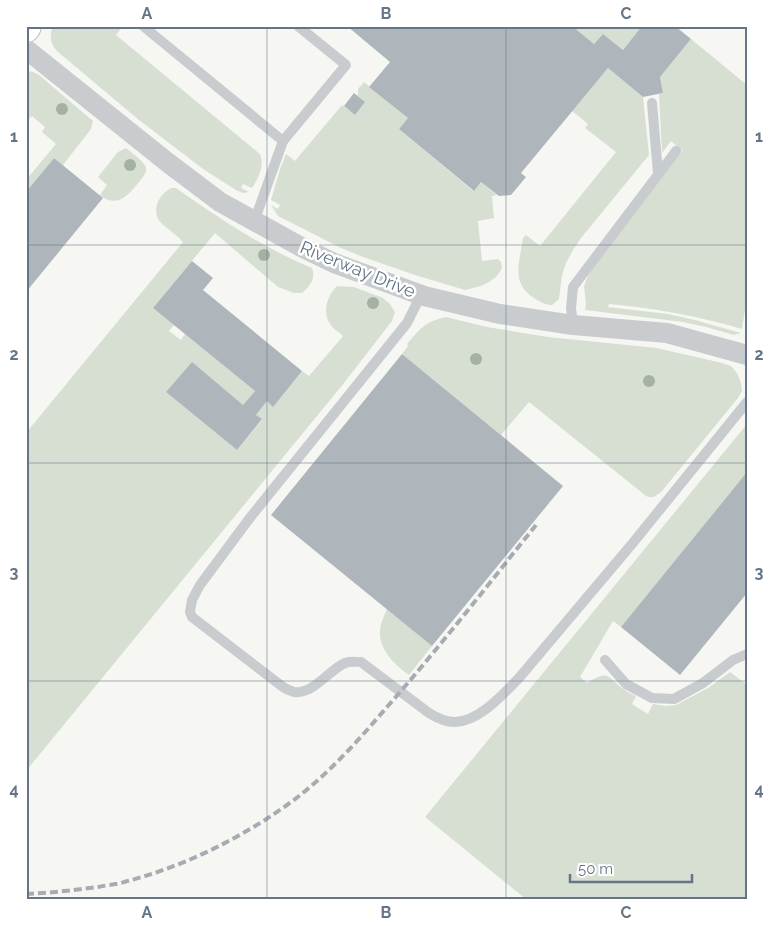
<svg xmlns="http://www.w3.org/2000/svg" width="773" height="926" viewBox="0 0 773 926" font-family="Raleway,sans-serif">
	<rect width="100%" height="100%" fill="#f6f7f3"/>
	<!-- green -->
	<g fill="#d7dfd3">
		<path d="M53,26H123L116,35L260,154C265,165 258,179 252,188L243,184L241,188L249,192L243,193L236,190L203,169L139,120L58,52C50,44 49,36 53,26Z"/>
		<path d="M572,26H642L623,50L603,34L594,44Z"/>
		<path d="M691,39L747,85V309L745,310L742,329C698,316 654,308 609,304L608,307L668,314L695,320L741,333L734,335L706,327L683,322L585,310L586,303L584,286L588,276L603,252L682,151L671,141L662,153L659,94L663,93L660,77Z"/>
		<path d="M608,68L643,97L649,155L581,238L573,250L566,263L562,275L559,299L552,305C545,305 540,302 534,298C510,283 520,261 523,238L526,235L540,246L616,152L585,128L588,124L572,111Z"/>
		<path d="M27,71L33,72L39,75L93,121L91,129L63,165L54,158L26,192V180L56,144L42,132L45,127L32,116L27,120L26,119V72Z"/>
		<path d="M364,82L408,118L399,129L473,191L481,182L497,195L492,196L494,218L478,221L482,261L498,259L501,262L502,268L499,273L496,277L489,282L481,286L465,290L415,275L363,257L341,248L278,216L271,205L278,209L280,205L271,200L280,169L286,154L295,161L342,105L355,115L365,102L358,96V89Z"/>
		<path d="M126,148C131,152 145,162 146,168C147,173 142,178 139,182C129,195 116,209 100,195L107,185L98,177L118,152Z"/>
		<path d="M171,188H176C217,217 265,249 312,268C316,279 310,286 302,293H294L278,287L215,233L153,308L174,325L169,331L181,340L185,334L255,391L243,405L192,363L166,392L237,450L262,420L256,415L267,401L273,406L302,371L309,376L343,336C339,332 333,329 330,324C322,312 327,296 337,286L354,287L383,298L390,304L395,312L392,321L344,383L26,771V433L183,242C177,235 169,230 162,224C150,212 158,195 171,188Z"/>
		<path d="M446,317L487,327L548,337L657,348L722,363L731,366L737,373L741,383L742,391L738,398L662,491C656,496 653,499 646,496L529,402L501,435L402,354L408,346L407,344C421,328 424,322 446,317Z"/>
		<path d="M747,424V472L621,627L613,621L580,677L587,683C610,668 607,678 625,690C628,693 633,694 636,696L632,704L648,714L653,704L665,706L676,705L708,688L730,672L747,685V900H527L425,817Z"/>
		<path d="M387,609L432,646L409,675C394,664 378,649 380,629C381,622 384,616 387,609Z"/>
	</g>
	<!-- building -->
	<g fill="#aeb5bb">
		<path d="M347,26H572L594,44L603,34L623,50L642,26H675L691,39L660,77L663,93L643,97L608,68L521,173L526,177L511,195L499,196L481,182L474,191L399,129L408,118L369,87L390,62Z"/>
		<path d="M354,93L365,102L355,115L344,106Z"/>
		<path d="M54,158L103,198L26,292V192Z"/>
		<path d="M192,261L213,278L203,290L302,371L273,407L267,401L256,415L262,419L237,450L166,392L192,362L243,405L255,391L153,308Z"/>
		<path d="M402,354L563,486L432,646L271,515Z"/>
		<path d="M747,472V593L680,675L621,627Z"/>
	</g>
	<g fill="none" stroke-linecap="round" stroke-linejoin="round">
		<defs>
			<path id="secondary" d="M26,28L27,26"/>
		</defs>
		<!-- secondary casing -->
		<use href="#secondary" stroke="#b8bdc2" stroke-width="30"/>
		<!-- lane -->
		<g stroke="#c9cccf" stroke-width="10">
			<path d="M143,26L283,141"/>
			<path d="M652,103L658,173"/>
			<path d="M254,222L283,141L346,65L298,26"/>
			<path d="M421,295L407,323L249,519L200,585L192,600L190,612L192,617L283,687C286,689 291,691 294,692C313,695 330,669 345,663C351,661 356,662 361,662L429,713C437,718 445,722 455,722C479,722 503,694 519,678L632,544L747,402"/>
			<path d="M573,325L571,308L573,287L676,151"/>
			<path d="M605,660L626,684L652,698L674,699L703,683L733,660L747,654"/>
		</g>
		<!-- street -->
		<path stroke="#c9cccf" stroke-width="20" d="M26,49L167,162L220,202L303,248L334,263L424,296L500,314L573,325L667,333L747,355"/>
		<!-- secondary -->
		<use href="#secondary" stroke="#fff" stroke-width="28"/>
		<!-- rail -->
		<path stroke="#a6acb2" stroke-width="4" stroke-dasharray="8 4" stroke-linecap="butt" d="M26,894C50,893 74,890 98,887C106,885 116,885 124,882C182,867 238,840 287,805C325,778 357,742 387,707C439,648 487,586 536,525"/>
	</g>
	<!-- trees -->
	<g fill="#a5b1a2">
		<circle cx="62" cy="109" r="6"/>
		<circle cx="130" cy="165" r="6"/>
		<circle cx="264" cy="255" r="6"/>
		<circle cx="373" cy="303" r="6"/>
		<circle cx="476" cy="359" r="6"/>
		<circle cx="649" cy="381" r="6"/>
	</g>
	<!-- grid -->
	<path fill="none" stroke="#637586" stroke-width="1" stroke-opacity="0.55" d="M267,26V900M506,26V900M26,245H747M26,463H747M26,681H747"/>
	<g text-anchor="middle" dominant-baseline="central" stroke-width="5" stroke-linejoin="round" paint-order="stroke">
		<!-- street labels -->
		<g font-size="18" fill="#637586" stroke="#fff">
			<text transform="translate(358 269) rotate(22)">Riverway Drive</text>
		</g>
	</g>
	<!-- border -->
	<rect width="773" height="926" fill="none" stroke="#ffffff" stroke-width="55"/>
	<!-- scale -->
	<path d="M570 874v8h122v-8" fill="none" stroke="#637586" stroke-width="2.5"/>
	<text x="578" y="874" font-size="15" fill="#637586" stroke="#ffffff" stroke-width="4" paint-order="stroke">50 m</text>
	<rect x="28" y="28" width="718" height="870" fill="none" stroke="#637586" stroke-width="2"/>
	<g font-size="16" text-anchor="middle" font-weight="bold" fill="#637586">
		<text x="147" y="19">A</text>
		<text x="386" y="19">B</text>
		<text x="626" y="19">C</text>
		<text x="14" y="142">1</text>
		<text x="759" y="142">1</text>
		<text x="14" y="360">2</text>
		<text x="759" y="360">2</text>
		<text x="14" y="578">3</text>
		<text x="759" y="578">3</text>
		<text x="14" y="795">4</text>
		<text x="759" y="795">4</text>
		<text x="147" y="918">A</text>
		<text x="386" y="918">B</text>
		<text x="626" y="918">C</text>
	</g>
</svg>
